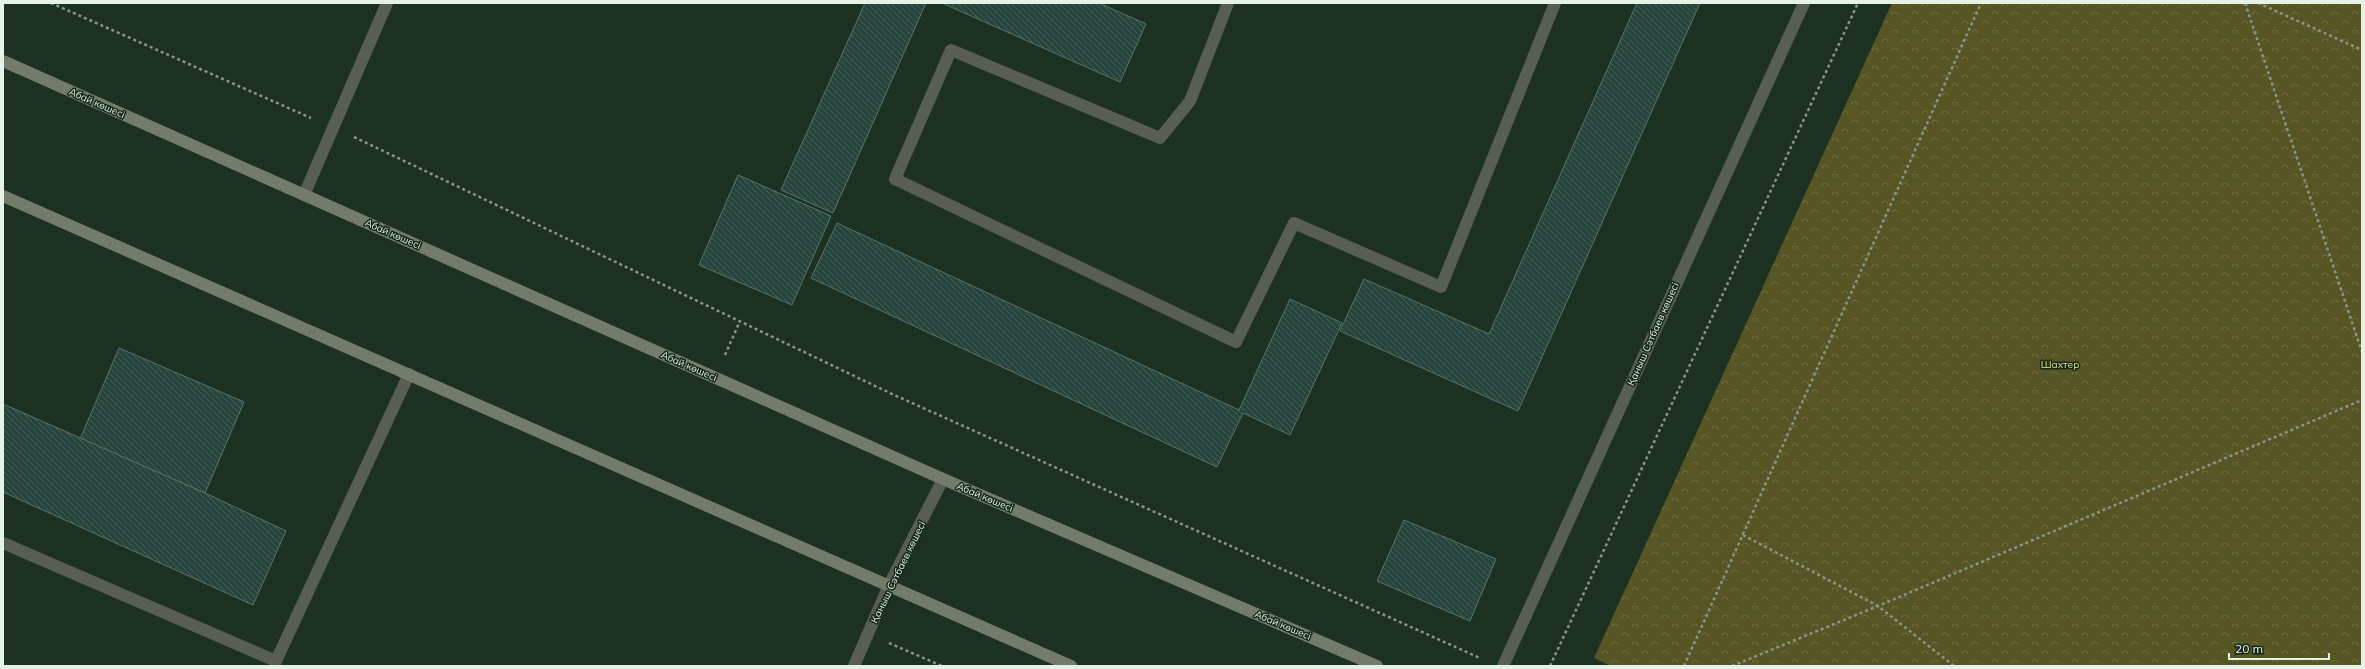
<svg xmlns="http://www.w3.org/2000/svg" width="2365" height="669" viewBox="0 0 2365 669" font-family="Mulish,sans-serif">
	<defs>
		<pattern id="park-crowns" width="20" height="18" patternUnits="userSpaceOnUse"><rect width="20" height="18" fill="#575524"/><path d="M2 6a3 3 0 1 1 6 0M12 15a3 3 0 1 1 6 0" fill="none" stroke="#6f6e44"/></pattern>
		<pattern id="building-back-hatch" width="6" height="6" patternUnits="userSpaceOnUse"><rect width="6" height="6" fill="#27443c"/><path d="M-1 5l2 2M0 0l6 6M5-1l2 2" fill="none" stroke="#465f58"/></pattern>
	</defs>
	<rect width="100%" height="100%" fill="#1d3122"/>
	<!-- park -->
	<path fill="url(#park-crowns)" d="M1892,3H2362V666H1611L1594,658Z"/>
	<!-- building -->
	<g fill="url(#building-back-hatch)" stroke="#57756c">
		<path d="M865,3H926L833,213L781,190Z"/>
		<path d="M942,3H1099L1146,24L1120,82Z"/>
		<path d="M1637,3H1700L1518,411L1340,331L1364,279L1489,334Z"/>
		<path d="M738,175L831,216L792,305L699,265Z"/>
		<path d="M837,223L1239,410L1290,299L1342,323L1290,435L1243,413L1217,467L811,278Z"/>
		<path d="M119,348L244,402L205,493L80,439Z"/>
		<path d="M3,404L205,493L286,531L253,605L3,492Z"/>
		<path d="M1404,520L1496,559L1470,621L1377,581Z"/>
	</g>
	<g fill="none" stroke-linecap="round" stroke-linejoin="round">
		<!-- path -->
		<g stroke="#86978a" stroke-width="2.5" stroke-dasharray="3 3" stroke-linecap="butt">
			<path d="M51,3L311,118"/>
			<path d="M2245,3L2362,352"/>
			<path d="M2258,3L2362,50"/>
			<path d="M354,137L892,394L1480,658"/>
			<path d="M725,355L740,321"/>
			<path d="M1743,535L1878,606L1954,666"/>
			<path d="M889,643L942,666"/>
			<path d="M1550,666L1858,3"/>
			<path d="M1684,666L1981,3"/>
			<path d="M1732,666L1878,606L2362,400"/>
		</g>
		<!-- service -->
		<g stroke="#595e54" stroke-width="12">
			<path d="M1228,3L1190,101L1160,138L951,50L895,179L1236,342L1294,223L1441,287L1555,3"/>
			<path d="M304,195L387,3"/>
			<path d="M3,543L276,661L409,374"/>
		</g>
		<!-- minor -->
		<path stroke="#595e54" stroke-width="12" d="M854,666L889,585L943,479"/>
		<!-- tertiary -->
		<path stroke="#595e54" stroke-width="12" d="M1503,666L1804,3"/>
		<!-- secondary -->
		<g stroke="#737b6b" stroke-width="12">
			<path d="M3,61L943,479L1377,666"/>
			<path d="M3,196L1071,666"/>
		</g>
	</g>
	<g text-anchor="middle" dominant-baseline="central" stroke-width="3" stroke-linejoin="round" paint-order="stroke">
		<!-- street labels -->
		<g font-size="10" fill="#e5f2e8" stroke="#132718">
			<text transform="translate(97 103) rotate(24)">Абай көшесі</text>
			<text transform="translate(393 234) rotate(24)">Абай көшесі</text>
			<text transform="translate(1653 334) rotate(-66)">Қаныш Сәтбаев көшесі</text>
			<text transform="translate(689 366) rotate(24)">Абай көшесі</text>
			<text transform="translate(985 497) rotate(23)">Абай көшесі</text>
			<text transform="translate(898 572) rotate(-64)">Қаныш Сәтбаев көшесі</text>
			<text transform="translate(1283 625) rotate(23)">Абай көшесі</text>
		</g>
		<!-- park labels -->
		<g font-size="10" fill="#e4e192" stroke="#132718">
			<text x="2060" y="364">Шахтер</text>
		</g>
	</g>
	<!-- border -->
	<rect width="2365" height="669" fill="none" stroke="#e5f2e8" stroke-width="8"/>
	<!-- scale -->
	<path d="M2229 653v6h100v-6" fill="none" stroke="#e5f2e8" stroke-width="2"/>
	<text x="2235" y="653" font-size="12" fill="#e5f2e8" stroke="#132718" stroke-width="3" paint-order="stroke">20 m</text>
</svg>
